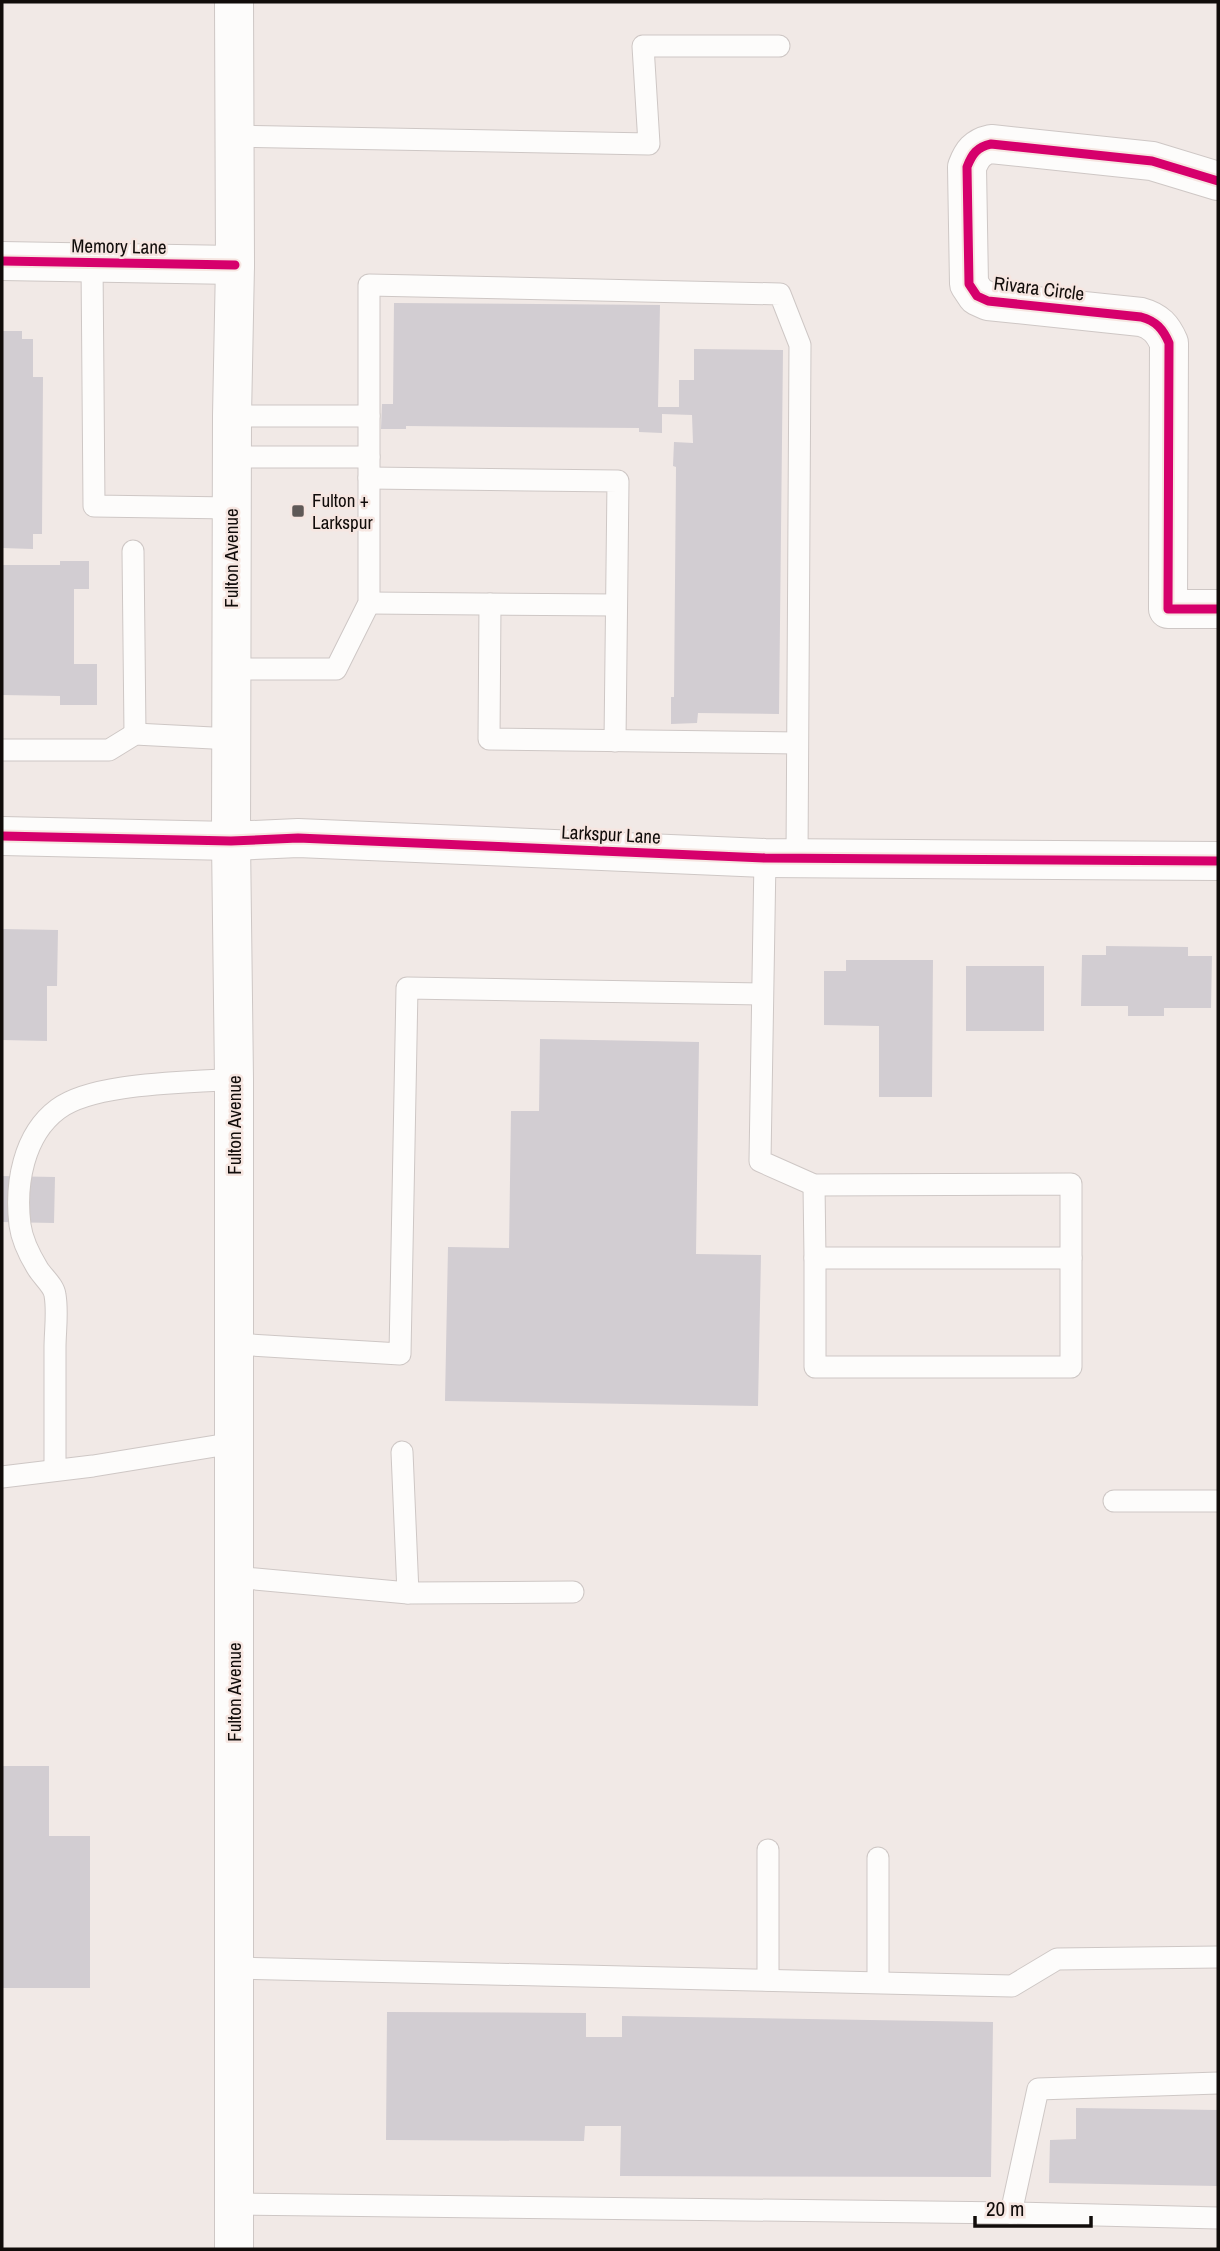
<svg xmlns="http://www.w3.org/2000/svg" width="1220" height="2251" viewBox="0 0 1220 2251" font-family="'Archivo Narrow',sans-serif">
	<rect width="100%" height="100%" fill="#f1e9e6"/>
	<!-- building -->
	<g fill="#d2cdd2">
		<path d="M394,303L660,305L658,407H679V380H694V349L783,350L779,714L698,713L697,723L671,724V697H674L676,467L673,466L674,442L693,443L692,415L662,414V433L639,432V428L406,426V429H381L382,404H393Z"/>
		<path d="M2,331H22V339H33V377H43L42,534H33V549L2,548Z"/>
		<path d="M60,561H89V589H74V664H97V705H60V696L2,695V565H60Z"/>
		<path d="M2,929L58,930L57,986H47V1041L2,1040Z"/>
		<path d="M1106,946L1188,947V956H1212L1211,1008H1164V1016H1128V1006H1081L1082,955H1106Z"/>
		<path d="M846,960H933L932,1097H879V1026L824,1025V971H846Z"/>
		<rect x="966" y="966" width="78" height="65"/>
		<path d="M540,1039L699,1042L696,1254L761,1255L758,1406L445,1401L448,1247L509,1248L511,1111H539Z"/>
		<path d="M2,1176L55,1177L54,1223L2,1222Z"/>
		<path d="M2,1766H49V1836H90V1988H2Z"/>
		<path d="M387,2012L586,2013V2037H622V2016L993,2022L991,2177L620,2176L621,2126H585L584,2141L386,2140Z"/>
		<path d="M1076,2108L1218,2110V2186L1049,2183L1050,2140L1076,2139Z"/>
	</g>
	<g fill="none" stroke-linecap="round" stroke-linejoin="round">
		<defs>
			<g id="service">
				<path d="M234,136L649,144L643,46H779"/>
				<path d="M92,263L94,506L231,508"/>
				<path d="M232,416H369"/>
				<path d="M232,457H369"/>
				<path d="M369,478L618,481L615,741"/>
				<path d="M133,551L135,734"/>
				<path d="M369,603L616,605"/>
				<path d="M490,604L489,739L797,743"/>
				<path d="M232,669H336L369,603V285L780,294L800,345L797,858"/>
				<path d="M2,750H109L135,734L232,739"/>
				<path d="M765,858L760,1161L814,1185L1071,1184V1367H815V1258"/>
				<path d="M814,1185L815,1258H1071"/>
				<path d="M234,1344L400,1354L407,988L762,994"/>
				<path d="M55,1470C55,1430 55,1389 55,1348C55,1331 58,1312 55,1295C54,1286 43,1277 38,1269C30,1256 22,1240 20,1225C15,1185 23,1135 58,1109C94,1082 188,1083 234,1079"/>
				<path d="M2,1477L93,1466L234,1443"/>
				<path d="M1114,1501H1218"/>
				<path d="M234,1577L408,1593L402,1452"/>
				<path d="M408,1593L573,1592"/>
				<path d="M768,1850V1980"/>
				<path d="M878,1858V1982"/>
				<path d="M234,1968L1012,1986L1057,1959L1218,1957"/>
				<path d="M1218,2083L1038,2089L1011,2213L1218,2218"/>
				<path d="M235,2204L1011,2213"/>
			</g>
			<g id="minor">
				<path d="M1218,181L1152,161L991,144C977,147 972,154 967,167L969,284L977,296L988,301L1141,317C1156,321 1163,329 1169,343L1168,609H1218"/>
				<path d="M2,261L235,265"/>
				<path d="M2,836L231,841L298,838L765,858L1218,861"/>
			</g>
			<path id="secondary" d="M234,2L235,265L232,416L231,841L234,1079V2249"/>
		</defs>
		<!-- service casing -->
		<use href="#service" stroke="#cec7c5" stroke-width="23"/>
		<!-- minor casing -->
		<use href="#minor" stroke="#cec7c5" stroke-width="40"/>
		<!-- secondary casing -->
		<use href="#secondary" stroke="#cec7c5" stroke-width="40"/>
		<!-- service -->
		<use href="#service" stroke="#fdfcfb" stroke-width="21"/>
		<!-- minor -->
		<use href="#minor" stroke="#fdfcfb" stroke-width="38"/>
		<!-- secondary -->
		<use href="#secondary" stroke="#fdfcfb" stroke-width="38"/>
		<defs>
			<g id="cycleway">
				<path d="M1218,181L1152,161L991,144C977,147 972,154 967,167L969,284L977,296L988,301L1141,317C1156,321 1163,329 1169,343L1168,609H1218"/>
				<path d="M2,261L235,265"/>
				<path d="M2,836L231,841L298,838L765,858L1218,861"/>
			</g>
		</defs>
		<!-- cycleway casing -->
		<use href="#cycleway" stroke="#f6e6e1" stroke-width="13"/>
		<!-- cycleway -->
		<use href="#cycleway" stroke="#d6006c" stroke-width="9"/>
	</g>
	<!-- markers -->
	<rect fill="#5f5957" stroke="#f6e6e1" stroke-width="2.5" x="291" y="504" width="14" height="14" rx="3.5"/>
	<g text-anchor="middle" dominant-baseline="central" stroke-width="5" stroke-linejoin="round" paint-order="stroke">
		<!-- street labels -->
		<g font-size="19" fill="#110c0a" stroke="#f6e6e1">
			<text transform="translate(119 246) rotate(1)">Memory Lane</text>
			<text transform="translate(1039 288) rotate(7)">Rivara Circle</text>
			<text transform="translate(231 558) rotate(-90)">Fulton Avenue</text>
			<text transform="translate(611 834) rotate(3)">Larkspur Lane</text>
			<text transform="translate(234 1125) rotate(-90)">Fulton Avenue</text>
			<text transform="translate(234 1692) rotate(-90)">Fulton Avenue</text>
		</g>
		<!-- poi labels -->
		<g font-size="19" fill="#110c0a" stroke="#f6e6e1" text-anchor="start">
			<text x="312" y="500">Fulton +<tspan x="312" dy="22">Larkspur</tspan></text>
		</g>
	</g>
	<!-- border -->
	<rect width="1220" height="2251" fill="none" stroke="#110c0a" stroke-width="7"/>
	<!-- scale -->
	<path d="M975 2216v10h116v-10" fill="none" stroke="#110c0a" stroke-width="3.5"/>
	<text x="986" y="2216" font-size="21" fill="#110c0a" stroke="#f6e6e1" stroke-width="5" paint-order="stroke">20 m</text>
</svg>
